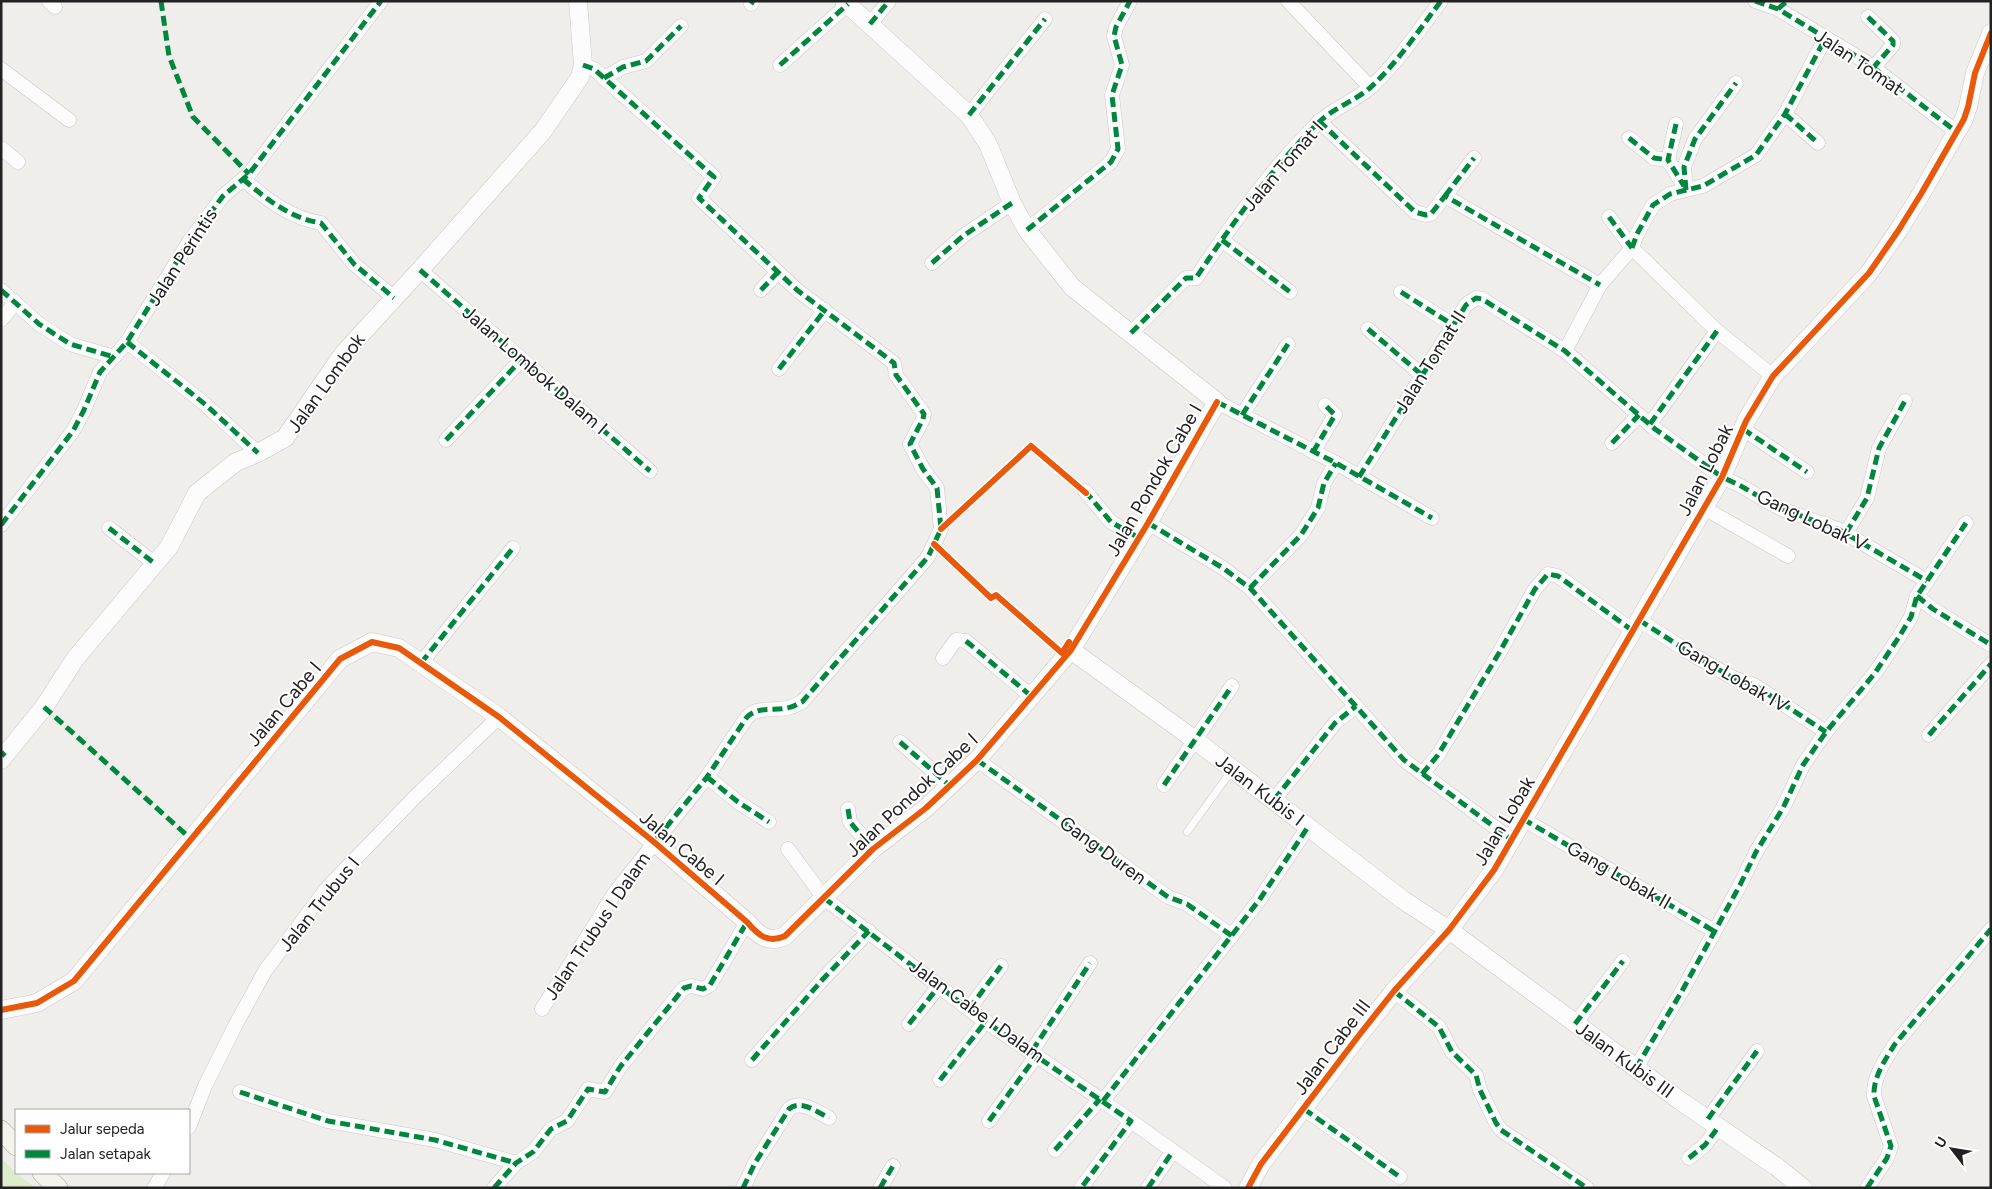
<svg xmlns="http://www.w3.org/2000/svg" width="1992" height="1189" viewBox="0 0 1992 1189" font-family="Figtree,sans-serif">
	<rect width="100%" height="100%" fill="#f0eeeb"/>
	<!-- grass -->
	<path fill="#ddeccb" d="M1,1158L16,1173L36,1188H1Z"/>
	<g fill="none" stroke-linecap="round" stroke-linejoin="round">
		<defs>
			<path id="service" d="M1187,832L1227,777L1234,771"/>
			<g id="minor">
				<path d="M49,1L55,7"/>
				<path d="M1288,1L1370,87"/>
				<path d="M1755,1L1778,9L1866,62L1958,133"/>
				<path d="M751,4L753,1"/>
				<path d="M1868,17L1893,41V45L1873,68"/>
				<path d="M870,24L889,1"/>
				<path d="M780,65L848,4"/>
				<path d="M1,69L69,120"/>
				<path d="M604,78L623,67L646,61L681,26"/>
				<path d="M1785,114L1818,143"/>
				<path d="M969,115L1045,19"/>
				<path d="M1319,121L1415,212L1426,215L1431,214L1445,196L1600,285"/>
				<path d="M1676,124L1668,160L1684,186"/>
				<path d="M1629,138L1654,158L1668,160"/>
				<path d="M1,148L18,162"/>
				<path d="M243,179C266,199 290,218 321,223L354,264L394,298"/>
				<path d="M1686,190L1684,167L1695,139L1736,83"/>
				<path d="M1445,196L1474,158"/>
				<path d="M1609,217L1632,248L1717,331L1773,376"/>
				<path d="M1027,230L1111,162L1118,149L1112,95L1122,65L1114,36L1116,27L1130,1"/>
				<path d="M1222,240L1290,292"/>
				<path d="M932,263L963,236L1012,203"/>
				<path d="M420,270L650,471"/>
				<path d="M1,290L39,324L70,344L114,357"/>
				<path d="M761,290L778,272"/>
				<path d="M1401,292L1453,325"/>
				<path d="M1,320L11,308"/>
				<path d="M1368,329L1422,375"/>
				<path d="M1131,333L1186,278H1196C1232,224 1271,169 1318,123C1333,108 1355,101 1371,87C1398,62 1419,30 1441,1"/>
				<path d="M127,342L206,405L258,453"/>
				<path d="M1565,351L1600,285L1632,248L1637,234L1653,205L1670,194L1703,186L1756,155L1785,114L1825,39"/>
				<path d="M779,369L825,310"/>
				<path d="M1217,402L1336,463L1432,518"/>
				<path d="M1242,415L1288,344"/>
				<path d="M1650,424L1717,331"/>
				<path d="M1743,429L1807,472"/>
				<path d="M446,440L522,359"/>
				<path d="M1612,443L1639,415"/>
				<path d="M1313,452L1335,415L1325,405"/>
				<path d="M1359,477L1466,305L1476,298L1482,299L1565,351L1655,429L1722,477L1739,485L1781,509L1838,529L1927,581"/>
				<path d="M1085,491L1111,522L1139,538"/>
				<path d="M1704,508L1788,556"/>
				<path d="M1148,523L1223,568L1250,588L1404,760L1512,840"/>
				<path d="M1,525L73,431L84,410L100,372L127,342L189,242L223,196L249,174L381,1"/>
				<path d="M109,528L154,563"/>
				<path d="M1846,533L1867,498L1879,448L1905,401"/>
				<path d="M1250,588L1301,535L1318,508L1324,483L1336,463"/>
				<path d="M1917,596L1933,609L1991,645"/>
				<path d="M1639,620L1695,656L1735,679L1754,685L1826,732"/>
				<path d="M943,658L956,640L966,641L1031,696"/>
				<path d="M421,663L513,548"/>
				<path d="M1929,735L1991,664"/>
				<path d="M900,742L949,785"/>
				<path d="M977,760L1168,897L1187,904L1232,936"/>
				<path d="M1422,774L1438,755L1499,653L1535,589L1548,574L1558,576L1633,631"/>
				<path d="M707,777L738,802L769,822"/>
				<path d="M1164,785L1232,686"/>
				<path d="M1274,800L1335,723L1356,706"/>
				<path d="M848,809L850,822L873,849"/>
				<path d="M1523,819L1714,931"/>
				<path d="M788,849L824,898L979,1017L1100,1099L1225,1188"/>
				<path d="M1394,991L1439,1027L1452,1052L1476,1075L1480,1090L1496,1123L1501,1130L1587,1188"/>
				<path d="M542,1009L616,891L707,777L747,717C759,705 776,712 791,707C795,706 799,703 802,702L928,557L941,529L937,488L923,469L910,444L923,419L924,414L896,375L894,363L797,290L699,198L714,177L594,69L583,65"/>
				<path d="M969,1009L1001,966"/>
				<path d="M909,1024L939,986"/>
				<path d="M1575,1024L1623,961"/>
				<path d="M1032,1051L1090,963"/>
				<path d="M752,1060L823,979L869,931"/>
				<path d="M1636,1068L1682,991L1740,885L1756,852L1783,808L1803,765L1826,732L1875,673L1899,637L1911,617L1917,596L1966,523"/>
				<path d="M940,1080L986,1021"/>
				<path d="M240,1092L328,1121L435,1140L516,1163"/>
				<path d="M1103,1101L1260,899L1308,827"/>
				<path d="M1304,1109L1400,1177"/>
				<path d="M1708,1119L1757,1051"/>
				<path d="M989,1121L1037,1055"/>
				<path d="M189,1127L205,1086L235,1026L265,971L327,888L416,796L499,717"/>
				<path d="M1055,1150L1100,1099"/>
				<path d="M1689,1158L1705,1145L1719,1126"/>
				<path d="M154,1188L163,1173"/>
				<path d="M494,1188L516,1163L533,1152L551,1129L567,1121L588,1089L605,1092L620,1067L684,988L691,986L703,989L710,985L747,922"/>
				<path d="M743,1188L755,1163L789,1109C801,1099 817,1112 829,1118"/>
				<path d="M880,1188L893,1166"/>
				<path d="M1081,1188L1131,1121"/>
				<path d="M1148,1188L1173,1151"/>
				<path d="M1867,1188L1887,1158L1891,1146L1874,1096C1873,1077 1885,1060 1895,1044L1991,929"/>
			</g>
			<g id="tertiary">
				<path d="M1071,650L1195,740L1403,900L1449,930L1682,1102L1777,1167L1803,1188"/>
				<path d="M1,760L44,707L75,659L169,547L197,493L236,462L258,453L285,438L343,354L420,270L543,131L580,77L583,65L578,1"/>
				<path d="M1,1010L37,1003L74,981L340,659L372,642L399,648L499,717L654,842L747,922C758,935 768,944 785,936L873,849L926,808L977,760L1071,650L1148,523L1217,402L1072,287L1027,230L1012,203L988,144L969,115L844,1"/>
				<path d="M1248,1188L1261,1164L1360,1034L1394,991L1449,930L1494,870L1722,477L1746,421L1773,376L1869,273L1898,231L1921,194L1964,119L1968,107L1975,73L1991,33"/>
			</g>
			<g id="secondary">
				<path d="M1,1130L16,1146"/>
				<path d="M42,1173L58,1188"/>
			</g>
		</defs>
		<!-- service casing -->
		<use href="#service" stroke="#c9c8c7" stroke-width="8"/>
		<!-- minor casing -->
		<use href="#minor" stroke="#c9c8c7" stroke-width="15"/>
		<!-- tertiary casing -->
		<use href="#tertiary" stroke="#c9c8c7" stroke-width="19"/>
		<!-- secondary casing -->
		<use href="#secondary" stroke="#999a82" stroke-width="20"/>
		<!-- service -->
		<use href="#service" stroke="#fdfcfc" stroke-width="7"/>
		<!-- minor -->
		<use href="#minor" stroke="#fdfcfc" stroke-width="14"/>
		<!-- tertiary -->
		<use href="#tertiary" stroke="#fdfcfc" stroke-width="18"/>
		<!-- secondary -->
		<use href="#secondary" stroke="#f4f4ed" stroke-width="19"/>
		<!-- quiet -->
		<g stroke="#00873e" stroke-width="5" stroke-dasharray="10 5" stroke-linecap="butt">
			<path d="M161,1L169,56L193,117L249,174"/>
			<path d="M1755,1L1778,9L1866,62L1958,133"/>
			<path d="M751,4L753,1"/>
			<path d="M1778,9L1787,1"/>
			<path d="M1868,17L1893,41V45L1873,68"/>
			<path d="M870,24L889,1"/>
			<path d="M583,65L594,69L714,177L699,198L797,290L894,363L896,375L924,414L923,419L910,444L923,469L937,488L941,529L928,557L802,702C799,703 795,706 791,707C776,712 759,705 747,717L707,777L654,842"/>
			<path d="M780,65L848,4"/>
			<path d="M604,78L623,67L646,61L681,26"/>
			<path d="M1785,114L1818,143"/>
			<path d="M969,115L1045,19"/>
			<path d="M1319,121L1415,212L1426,215L1431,214L1445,196L1600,285"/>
			<path d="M1676,124L1668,160L1684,186"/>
			<path d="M1629,138L1654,158L1668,160"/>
			<path d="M243,179C266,199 290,218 321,223L354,264L394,298"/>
			<path d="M1686,190L1684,167L1695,139L1736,83"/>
			<path d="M1445,196L1474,158"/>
			<path d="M1609,217L1632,248"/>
			<path d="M1027,230L1111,162L1118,149L1112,95L1122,65L1114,36L1116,27L1130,1"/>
			<path d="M1222,240L1290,292"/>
			<path d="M1632,248L1637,234L1653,205L1670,194L1703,186L1756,155L1785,114L1825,39"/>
			<path d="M932,263L963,236L1012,203"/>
			<path d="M420,270L650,471"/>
			<path d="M1,290L39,324L70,344L114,357"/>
			<path d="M761,290L778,272"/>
			<path d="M1401,292L1453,325"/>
			<path d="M1368,329L1422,375"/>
			<path d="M1131,333L1186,278H1196C1232,224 1271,169 1318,123C1333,108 1355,101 1371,87C1398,62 1419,30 1441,1"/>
			<path d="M127,342L206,405L258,453"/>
			<path d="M779,369L825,310"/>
			<path d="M1217,402L1336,463L1432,518"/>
			<path d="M1242,415L1288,344"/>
			<path d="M1650,424L1717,331"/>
			<path d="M1743,429L1807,472"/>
			<path d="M446,440L522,359"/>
			<path d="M1612,443L1639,415"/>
			<path d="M1313,452L1335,415L1325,405"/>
			<path d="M1359,477L1466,305L1476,298L1482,299L1565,351L1655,429L1722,477L1739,485L1781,509L1838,529L1927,581"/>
			<path d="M1085,491L1111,522L1139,538"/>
			<path d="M1148,523L1223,568L1250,588L1404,760L1512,840"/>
			<path d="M1,525L73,431L84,410L100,372L127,342L189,242L223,196L249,174L381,1"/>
			<path d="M109,528L154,563"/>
			<path d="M1846,533L1867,498L1879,448L1905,401"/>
			<path d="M1250,588L1301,535L1318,508L1324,483L1336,463"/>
			<path d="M1917,596L1933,609L1991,645"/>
			<path d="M1639,620L1695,656L1735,679L1754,685L1826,732"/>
			<path d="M966,641L1031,696"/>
			<path d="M421,663L513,548"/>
			<path d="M44,707L191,839"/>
			<path d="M1929,735L1991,664"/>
			<path d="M900,742L949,785"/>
			<path d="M1,752L5,756"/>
			<path d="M977,760L1168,897L1187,904L1232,936"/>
			<path d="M1422,774L1438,755L1499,653L1535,589L1548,574L1558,576L1633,631"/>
			<path d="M707,777L738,802L769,822"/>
			<path d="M1164,785L1232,686"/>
			<path d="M1274,800L1335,723L1356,706"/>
			<path d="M848,809L850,822L873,849"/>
			<path d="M1523,819L1714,931"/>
			<path d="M824,898L979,1017L1131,1121L1081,1188"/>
			<path d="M1394,991L1439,1027L1452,1052L1476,1075L1480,1090L1496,1123L1501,1130L1587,1188"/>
			<path d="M969,1009L1001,966"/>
			<path d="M909,1024L939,986"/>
			<path d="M1575,1024L1623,961"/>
			<path d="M1032,1051L1090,963"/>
			<path d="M752,1060L823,979L869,931"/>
			<path d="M1636,1068L1682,991L1740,885L1756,852L1783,808L1803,765L1826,732L1875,673L1899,637L1911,617L1917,596L1966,523"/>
			<path d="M940,1080L986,1021"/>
			<path d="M240,1092L328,1121L435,1140L516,1163"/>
			<path d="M1103,1101L1260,899L1308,827"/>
			<path d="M1304,1109L1400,1177"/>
			<path d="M1708,1119L1757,1051"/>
			<path d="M989,1121L1037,1055"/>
			<path d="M1055,1150L1100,1099"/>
			<path d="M1689,1158L1705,1145L1719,1126"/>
			<path d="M494,1188L516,1163L533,1152L551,1129L567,1121L588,1089L605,1092L620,1067L684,988L691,986L703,989L710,985L747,922"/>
			<path d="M743,1188L755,1163L789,1109C801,1099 817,1112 829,1118"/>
			<path d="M880,1188L893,1166"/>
			<path d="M1148,1188L1173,1151"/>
			<path d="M1867,1188L1887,1158L1891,1146L1874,1096C1873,1077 1885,1060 1895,1044L1991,929"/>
		</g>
		<defs>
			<g id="cycleway">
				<path d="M941,529L1031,446L1086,493"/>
				<path d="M934,544L991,598L996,595L1062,653L1069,642"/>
				<path d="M1,1010L37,1003L74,981L340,659L372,642L399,648L499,717L654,842L747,922C758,935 768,944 785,936L873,849L926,808L977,760L1071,650L1148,523L1217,402"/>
				<path d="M1248,1188L1261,1164L1360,1034L1394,991L1449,930L1494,870L1722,477L1746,421L1773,376L1869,273L1898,231L1921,194L1964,119L1968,107L1975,73L1991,33"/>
			</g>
		</defs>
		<!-- cycleway casing -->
		<use href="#cycleway" stroke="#fff" stroke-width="9"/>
		<!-- cycleway -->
		<use href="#cycleway" stroke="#e8590c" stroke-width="6"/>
	</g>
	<g text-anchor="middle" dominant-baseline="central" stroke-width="4" stroke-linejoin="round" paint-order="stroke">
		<!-- street labels -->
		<g font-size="19" fill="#222" stroke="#fff">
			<text transform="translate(1859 62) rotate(34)">Jalan Tomat</text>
			<text transform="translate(1283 166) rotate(-49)">Jalan Tomat I</text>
			<text transform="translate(182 257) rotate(-57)">Jalan Perintis</text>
			<text transform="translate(1430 362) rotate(-58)">Jalan Tomat II</text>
			<text transform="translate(535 370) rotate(41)">Jalan Lombok Dalam I</text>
			<text transform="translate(326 383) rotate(-54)">Jalan Lombok</text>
			<text transform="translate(1705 470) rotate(-63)">Jalan Lobak</text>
			<text transform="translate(1154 480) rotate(-60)">Jalan Pondok Cabe I</text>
			<text transform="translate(1812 520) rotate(25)">Gang Lobak V</text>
			<text transform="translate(1733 676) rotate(30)">Gang Lobak IV</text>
			<text transform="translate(284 704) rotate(-50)">Jalan Cabe I</text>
			<text transform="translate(1260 790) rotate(37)">Jalan Kubis I</text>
			<text transform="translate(912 795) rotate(-43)">Jalan Pondok Cabe I</text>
			<text transform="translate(1504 821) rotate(-59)">Jalan Lobak</text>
			<text transform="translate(682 848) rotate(40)">Jalan Cabe I</text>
			<text transform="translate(1103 850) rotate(36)">Gang Duren</text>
			<text transform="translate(1619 875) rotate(30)">Gang Lobak II</text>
			<text transform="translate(319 904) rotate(-51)">Jalan Trubus I</text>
			<text transform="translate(597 926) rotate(-56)">Jalan Trubus I Dalam</text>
			<text transform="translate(977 1011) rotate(36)">Jalan Cabe I Dalam</text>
			<text transform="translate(1332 1047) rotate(-53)">Jalan Cabe III</text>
			<text transform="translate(1625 1060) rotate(36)">Jalan Kubis III</text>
		</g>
	</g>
	<!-- border -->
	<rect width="1992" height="1189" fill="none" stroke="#222222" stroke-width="5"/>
	<!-- legend -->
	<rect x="15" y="1109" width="175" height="65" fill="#ffffff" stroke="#a7a7a7"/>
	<rect x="25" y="1125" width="25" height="8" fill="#e8590c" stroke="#a7a7a7"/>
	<text x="60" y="1134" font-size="15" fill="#222222">Jalur sepeda</text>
	<rect x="25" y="1150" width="25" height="8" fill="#00873e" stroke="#a7a7a7"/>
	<text x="60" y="1159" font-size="15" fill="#222222">Jalan setapak</text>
	<!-- north arrow -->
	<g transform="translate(1952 1149) rotate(301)" stroke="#ffffff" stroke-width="4" paint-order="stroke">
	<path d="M0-4L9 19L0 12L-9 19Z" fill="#222222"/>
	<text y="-8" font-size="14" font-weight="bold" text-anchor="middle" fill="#222222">U</text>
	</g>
</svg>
